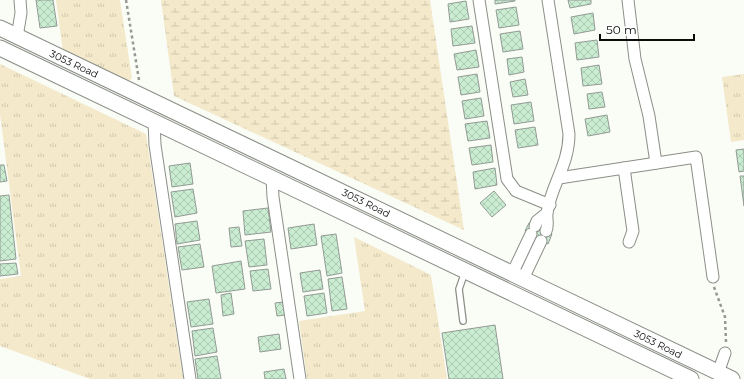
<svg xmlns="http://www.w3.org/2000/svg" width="744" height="379" viewBox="0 0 744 379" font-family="Montserrat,sans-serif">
	<defs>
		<pattern id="grass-tufts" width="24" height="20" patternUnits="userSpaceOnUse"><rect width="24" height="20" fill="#f4e9cb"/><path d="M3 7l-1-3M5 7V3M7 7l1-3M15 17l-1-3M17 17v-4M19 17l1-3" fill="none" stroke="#d0c7ad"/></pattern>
		<pattern id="wetland-marsh" width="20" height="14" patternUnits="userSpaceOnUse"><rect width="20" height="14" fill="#f4e9cb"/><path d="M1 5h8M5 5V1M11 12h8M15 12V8" fill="none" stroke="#d0c7ad"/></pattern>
		<pattern id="building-cross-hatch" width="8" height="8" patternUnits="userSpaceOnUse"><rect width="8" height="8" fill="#caedd2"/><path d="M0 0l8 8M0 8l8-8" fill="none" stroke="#accab3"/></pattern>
	</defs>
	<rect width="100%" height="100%" fill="#f9fdf6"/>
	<!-- grass -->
	<g fill="url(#grass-tufts)">
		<path d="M56,0H120L132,78L127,83L63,52Z"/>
		<path d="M0,64L146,134L183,379H90L0,346V279L21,276L0,114Z"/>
		<path d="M744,74V140L731,142L722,77Z"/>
		<path d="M354,237L431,275L447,379H307L299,321L365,311Z"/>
	</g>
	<!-- wetland -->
	<path fill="url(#wetland-marsh)" d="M161,0H430L464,230L174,96Z"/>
	<!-- building -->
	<g fill="url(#building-cross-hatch)" stroke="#929a94">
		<path d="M36,0H53L57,26L40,28Z"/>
		<path d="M495,0H515V1L495,4Z"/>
		<path d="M568,0H591V4L570,8Z"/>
		<path d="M466,1L469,19L450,22L448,4Z"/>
		<path d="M516,7L519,25L499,28L496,10Z"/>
		<path d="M593,13L595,30L574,34L571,17Z"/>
		<path d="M472,26L475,43L453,46L451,29Z"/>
		<path d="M520,31L523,49L503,52L500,34Z"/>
		<path d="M597,40L599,57L577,60L575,43Z"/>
		<path d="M476,50L479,67L457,70L454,54Z"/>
		<path d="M522,57L524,72L509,75L507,59Z"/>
		<path d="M599,65L602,84L583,86L581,68Z"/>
		<path d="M477,74L480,92L461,95L458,77Z"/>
		<path d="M525,79L528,95L513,97L510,82Z"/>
		<path d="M602,92L605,107L589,109L587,94Z"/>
		<path d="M481,98L484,116L465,119L462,101Z"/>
		<path d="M531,102L534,121L514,124L511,105Z"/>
		<path d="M607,115L610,132L588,136L585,119Z"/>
		<path d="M487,121L490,138L468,141L465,124Z"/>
		<path d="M535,127L538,145L518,148L515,130Z"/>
		<path d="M491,145L493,162L472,165L469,148Z"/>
		<path d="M744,149V171L739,172L736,150Z"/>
		<path d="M190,163L193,184L172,187L169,166Z"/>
		<path d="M0,165H4L7,181L0,182Z"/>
		<path d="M495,168L497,185L475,189L473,172Z"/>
		<path d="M740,176H744V206Z"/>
		<path d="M193,189L197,213L175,217L171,192Z"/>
		<path d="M494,191L506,205L492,217L480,203Z"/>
		<path d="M9,195L16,259L0,261V196Z"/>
		<path d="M268,208L271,232L245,235L243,211Z"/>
		<path d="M197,221L200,240L177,244L175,224Z"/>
		<path d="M529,223L552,234L548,244L525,231Z"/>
		<path d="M314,224L317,245L291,249L288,228Z"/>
		<path d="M239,227L242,246L231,247L229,228Z"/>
		<path d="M336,234L342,273L327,276L321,236Z"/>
		<path d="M264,239L267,265L249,267L245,241Z"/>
		<path d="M200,244L204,267L182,270L178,247Z"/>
		<path d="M241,261L245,289L216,293L212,266Z"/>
		<path d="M16,263L18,274L0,276V264Z"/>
		<path d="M268,269L271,289L253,291L250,271Z"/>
		<path d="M320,270L323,289L303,292L300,273Z"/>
		<path d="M342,277L347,309L332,311L328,279Z"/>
		<path d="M231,293L234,314L223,316L221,295Z"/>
		<path d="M324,293L327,313L307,316L304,296Z"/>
		<path d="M209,299L213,324L191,327L187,302Z"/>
		<path d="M283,302L285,315L277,316L275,303Z"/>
		<path d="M495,325L503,379H449L442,333Z"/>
		<path d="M213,328L217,352L195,356L192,331Z"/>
		<path d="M279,334L281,349L260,352L258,337Z"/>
		<path d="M217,356L221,379H198L195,359Z"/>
		<path d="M284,369L286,379H265L264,372Z"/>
	</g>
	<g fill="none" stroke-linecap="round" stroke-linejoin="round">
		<defs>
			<path id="lane" d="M463,321L459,289L465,272"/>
			<g id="street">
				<path d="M479,0L507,179L516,191L550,205"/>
				<path d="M628,0L635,59L649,116L656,163"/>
				<path d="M17,37L21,13L20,0"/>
				<path d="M154,121L155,145L190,379"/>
				<path d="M624,168L633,231L629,242"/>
				<path d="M272,178L273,197L300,379"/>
				<path d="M559,178L696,157L713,277"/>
				<path d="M535,226L537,221L547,213"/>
				<path d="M546,231C549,224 546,219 547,213C551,185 569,165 569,134L548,0"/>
				<path d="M512,274L531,234"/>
				<path d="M523,279L541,241"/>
				<path d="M718,373L725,353"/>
			</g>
			<g id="secondary">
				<path d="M0,28L732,379"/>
				<path d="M0,48L691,379"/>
			</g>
		</defs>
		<!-- lane casing -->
		<use href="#lane" stroke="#8b8f88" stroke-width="8"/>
		<!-- street casing -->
		<use href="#street" stroke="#8b8f88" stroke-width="13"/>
		<!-- secondary casing -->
		<use href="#secondary" stroke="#8b8f88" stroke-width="17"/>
		<!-- path -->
		<g stroke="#959893" stroke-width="2.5" stroke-dasharray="3 3" stroke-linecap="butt">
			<path d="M126,0L139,80"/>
			<path d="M714,287L725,317L726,342"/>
		</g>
		<!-- lane -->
		<use href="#lane" stroke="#fff" stroke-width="5.5"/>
		<!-- street -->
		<use href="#street" stroke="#fff" stroke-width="11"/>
		<!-- secondary -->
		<use href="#secondary" stroke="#fff" stroke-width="15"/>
	</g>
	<g text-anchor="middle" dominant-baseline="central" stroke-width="3" stroke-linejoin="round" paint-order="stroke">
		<!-- street labels -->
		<g font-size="10" fill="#0a0c09" stroke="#fff">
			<text transform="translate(74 64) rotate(25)">3053 Road</text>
			<text transform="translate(366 203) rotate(26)">3053 Road</text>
			<text transform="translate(658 344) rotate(26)">3053 Road</text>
		</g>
	</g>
	<!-- scale -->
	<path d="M600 34v6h94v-6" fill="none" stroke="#0a0c09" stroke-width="2"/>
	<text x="606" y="34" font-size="12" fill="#0a0c09" stroke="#ffffff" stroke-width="3" paint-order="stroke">50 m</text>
</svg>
